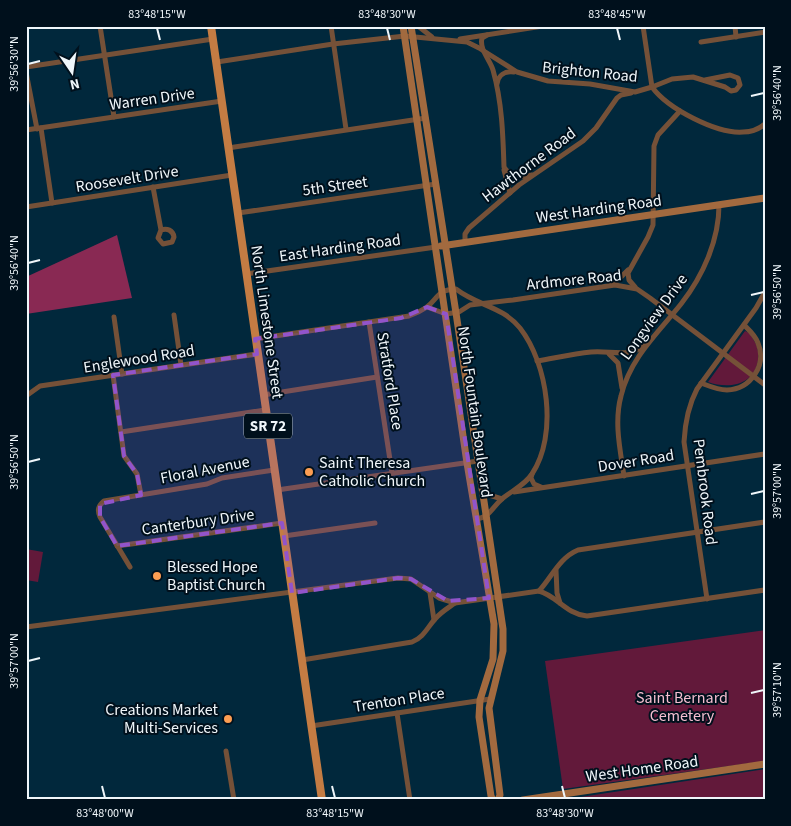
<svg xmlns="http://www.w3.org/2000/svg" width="791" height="826" viewBox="0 0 791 826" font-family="'Source Sans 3',sans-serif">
	<rect width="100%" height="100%" fill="#01283c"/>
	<!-- green -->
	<g fill="#62193a">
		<path d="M745,331C750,333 751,335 753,339C758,346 759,353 758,361C753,386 728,389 708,382Z"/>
		<path d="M26,549L43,552L38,582L26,580Z"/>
		<path d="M765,630V761L563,789L545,661Z"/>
		<path d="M765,769V800H561Z"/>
	</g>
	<!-- forest -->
	<path fill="#892953" d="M117,235L132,298L26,314V277Z"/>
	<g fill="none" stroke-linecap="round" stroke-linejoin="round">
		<!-- street -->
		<g stroke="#755138" stroke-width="5">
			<path d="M100,26L114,117"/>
			<path d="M331,26L346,129"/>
			<path d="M418,26L432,37"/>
			<path d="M643,26L652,87"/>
			<path d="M735,26L736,37"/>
			<path d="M487,35L482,38C479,49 490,60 493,70C502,102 503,135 504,167C510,177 521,178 532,175"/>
			<path d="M460,39L543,26"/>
			<path d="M701,42L765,32"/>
			<path d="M217,62L333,44L405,36L467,42L479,48L517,72L548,81L590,84L635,92L652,87L672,79L693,77L725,87L731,91L736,90L740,85L738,78L730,75L705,80"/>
			<path d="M26,67L213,39"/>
			<path d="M26,72L37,129"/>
			<path d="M497,84C498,75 505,71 514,72"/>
			<path d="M652,87C668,109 717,134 743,132C751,132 759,129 765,124"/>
			<path d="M41,128L52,203"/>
			<path d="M26,130L222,101"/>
			<path d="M228,148L426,118"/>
			<path d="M504,170L510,193"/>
			<path d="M153,187L161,230L158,238L163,244L172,242L174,237C173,230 167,228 161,230"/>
			<path d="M26,207L232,175"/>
			<path d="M238,213L436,184"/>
			<path d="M465,242V234L469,228L519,185L583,141L596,128L617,98L621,95L631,93"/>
			<path d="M246,274L436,247"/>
			<path d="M609,285L619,279L628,270"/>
			<path d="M635,287L629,280L628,273L648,237L653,225L654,146L658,135L680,111"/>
			<path d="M427,307L446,314L459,312L470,305L513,300L615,285L637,289L650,298L765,385"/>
			<path d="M174,315L181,365"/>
			<path d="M114,317L122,374"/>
			<path d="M369,322L392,473"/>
			<path d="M255,339L409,316C415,314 421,311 427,307C439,297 437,290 456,289C478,306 502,306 520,328C548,364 558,435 532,474C525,485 513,490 503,498C492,507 491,516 477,519"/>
			<path d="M609,354L618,363L622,388"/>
			<path d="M537,361C555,358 573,354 591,352C610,350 627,358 644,346"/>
			<path d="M113,375L124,456L137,474L141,495"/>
			<path d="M701,383C709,386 718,390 727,390C751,389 767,365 758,343C755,335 749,330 744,325"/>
			<path d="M263,395L377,377"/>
			<path d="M26,396L40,386L257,354"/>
			<path d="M121,432L265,410"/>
			<path d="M532,474L531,478L534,484L541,487"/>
			<path d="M624,476C620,449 614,422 621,396C630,358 658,333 681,304C703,276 719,240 719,205"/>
			<path d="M277,490L478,461"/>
			<path d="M482,491L486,494L502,499"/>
			<path d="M514,492L765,454"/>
			<path d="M284,536L375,523"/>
			<path d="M117,546L282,523"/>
			<path d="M130,567L100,517C97,510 98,506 104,501L207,484L222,478L274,470"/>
			<path d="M556,570L557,593L560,603"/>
			<path d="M539,591C552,577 559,558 578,550L765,522"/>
			<path d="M430,593L434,620"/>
			<path d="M707,599L684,442C685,423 688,406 697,389L756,308L765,292"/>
			<path d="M26,627L398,578L411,579L439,598L455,603L539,591C557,596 566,614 587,616L765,590"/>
			<path d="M302,660L412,642C424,637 427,628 435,619C441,612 448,608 455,603"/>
			<path d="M397,713L410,800"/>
			<path d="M311,726L490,699"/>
			<path d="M226,751L234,800"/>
		</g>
		<!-- secondary -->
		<g stroke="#a26a3f" stroke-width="7">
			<path d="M403,26L467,463L494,624L493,659L480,700L479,717L491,796L493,800"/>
			<path d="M411,26L456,313L503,629V651L489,708L500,795L498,800"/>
			<path d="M441,246L765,198"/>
			<path d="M523,800L765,764"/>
		</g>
		<!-- primary -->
		<path stroke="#c47c43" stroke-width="8" d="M211,26L322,800"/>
	</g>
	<!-- marked area -->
	<path fill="#9254cb" fill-opacity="0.2" stroke="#9254cb" stroke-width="4" stroke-dasharray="10 6" stroke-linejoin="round" d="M427,307L446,314L489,598L448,601L411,579L398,578L292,593L282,523L117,546L100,517V504L141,495L137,474L124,456L113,375L257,354L255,339L401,318Z"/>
	<!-- ticks -->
	<path fill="none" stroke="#eff6fa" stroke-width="2" d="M157,28L160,40M387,28L390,40M617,28L620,40M28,64L40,61M751,96L764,93M28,263L40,260M751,295L764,292M28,462L40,459M751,494L764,491M28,661L40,658M751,693L764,690M102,786L105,798M332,786L335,798M562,786L565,798"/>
	<!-- markers -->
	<g fill="#fc9d52" stroke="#00101c" stroke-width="2">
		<circle cx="309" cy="472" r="5"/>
		<circle cx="157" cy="576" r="5"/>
		<circle cx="228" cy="719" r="5"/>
	</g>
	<g text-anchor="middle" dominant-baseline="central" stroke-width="4" stroke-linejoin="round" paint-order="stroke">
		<!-- shield labels -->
		<rect fill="#00101c" stroke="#a7b1b7" stroke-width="1" x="244" y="413.5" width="48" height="25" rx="4"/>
		<g font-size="15" font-weight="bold" fill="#eff6fa">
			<text x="268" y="426">SR 72</text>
		</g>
		<!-- street labels -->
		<g font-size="16" fill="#eff6fa" stroke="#00101c">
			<text transform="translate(590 72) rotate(6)">Brighton Road</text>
			<text transform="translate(152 99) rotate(-8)">Warren Drive</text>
			<text transform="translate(529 165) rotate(-37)">Hawthorne Road</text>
			<text transform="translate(127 179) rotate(-9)">Roosevelt Drive</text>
			<text transform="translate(335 186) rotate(-8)">5th Street</text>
			<text transform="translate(599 209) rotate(-8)">West Harding Road</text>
			<text transform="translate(340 248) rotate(-8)">East Harding Road</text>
			<text transform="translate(574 280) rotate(-6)">Ardmore Road</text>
			<text transform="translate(654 317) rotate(-54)">Longview Drive</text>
			<text transform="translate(267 322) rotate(82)">North Limestone Street</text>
			<text transform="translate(139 359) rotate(-9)">Englewood Road</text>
			<text transform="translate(390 381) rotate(81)">Stratford Place</text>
			<text transform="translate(475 412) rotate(82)">North Fountain Boulevard</text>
			<text transform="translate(636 461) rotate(-9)">Dover Road</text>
			<text transform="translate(205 470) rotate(-11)">Floral Avenue</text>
			<text transform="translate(705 492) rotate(83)">Pembrook Road</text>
			<text transform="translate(198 522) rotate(-8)">Canterbury Drive</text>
			<text transform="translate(399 700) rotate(-9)">Trenton Place</text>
			<text transform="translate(642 769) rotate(-8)">West Home Road</text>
		</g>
		<!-- poi labels -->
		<g font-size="16" fill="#eff6fa" stroke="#00101c" text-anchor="start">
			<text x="319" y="463">Saint Theresa<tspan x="319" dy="18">Catholic Church</tspan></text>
			<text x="167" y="567">Blessed Hope<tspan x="167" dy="18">Baptist Church</tspan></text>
			<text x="218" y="710" text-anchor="end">Creations Market<tspan x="218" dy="18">Multi-Services</tspan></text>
		</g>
		<!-- park labels -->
		<g font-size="16" fill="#f5bed0" stroke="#00101c">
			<text x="682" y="698">Saint Bernard<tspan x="682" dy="18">Cemetery</tspan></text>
		</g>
	</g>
	<!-- border -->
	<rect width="791" height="826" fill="none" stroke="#00101c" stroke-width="55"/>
	<!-- north arrow -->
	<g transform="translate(72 72) rotate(167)" stroke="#00101c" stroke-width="4" paint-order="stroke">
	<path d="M0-4L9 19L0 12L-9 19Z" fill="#eff6fa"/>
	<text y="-8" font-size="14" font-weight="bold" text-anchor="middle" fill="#eff6fa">N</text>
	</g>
	<rect x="28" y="28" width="736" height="770" fill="none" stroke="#eff6fa" stroke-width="2"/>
	<g font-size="12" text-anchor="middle" fill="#eff6fa">
		<text x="157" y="18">83°48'15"W</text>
		<text x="387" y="18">83°48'30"W</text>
		<text x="617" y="18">83°48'45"W</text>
		<text transform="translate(14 64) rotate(-90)" y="4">39°56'30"N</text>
		<text transform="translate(777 93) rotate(-90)" y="4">39°56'40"N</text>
		<text transform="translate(14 263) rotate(-90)" y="4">39°56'40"N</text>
		<text transform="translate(777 292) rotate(-90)" y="4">39°56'50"N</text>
		<text transform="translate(14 462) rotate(-90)" y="4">39°56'50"N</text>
		<text transform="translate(777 491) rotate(-90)" y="4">39°57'00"N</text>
		<text transform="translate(14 661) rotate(-90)" y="4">39°57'00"N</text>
		<text transform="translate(777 690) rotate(-90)" y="4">39°57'10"N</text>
		<text x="105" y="817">83°48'00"W</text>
		<text x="335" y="817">83°48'15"W</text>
		<text x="565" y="817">83°48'30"W</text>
	</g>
</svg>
